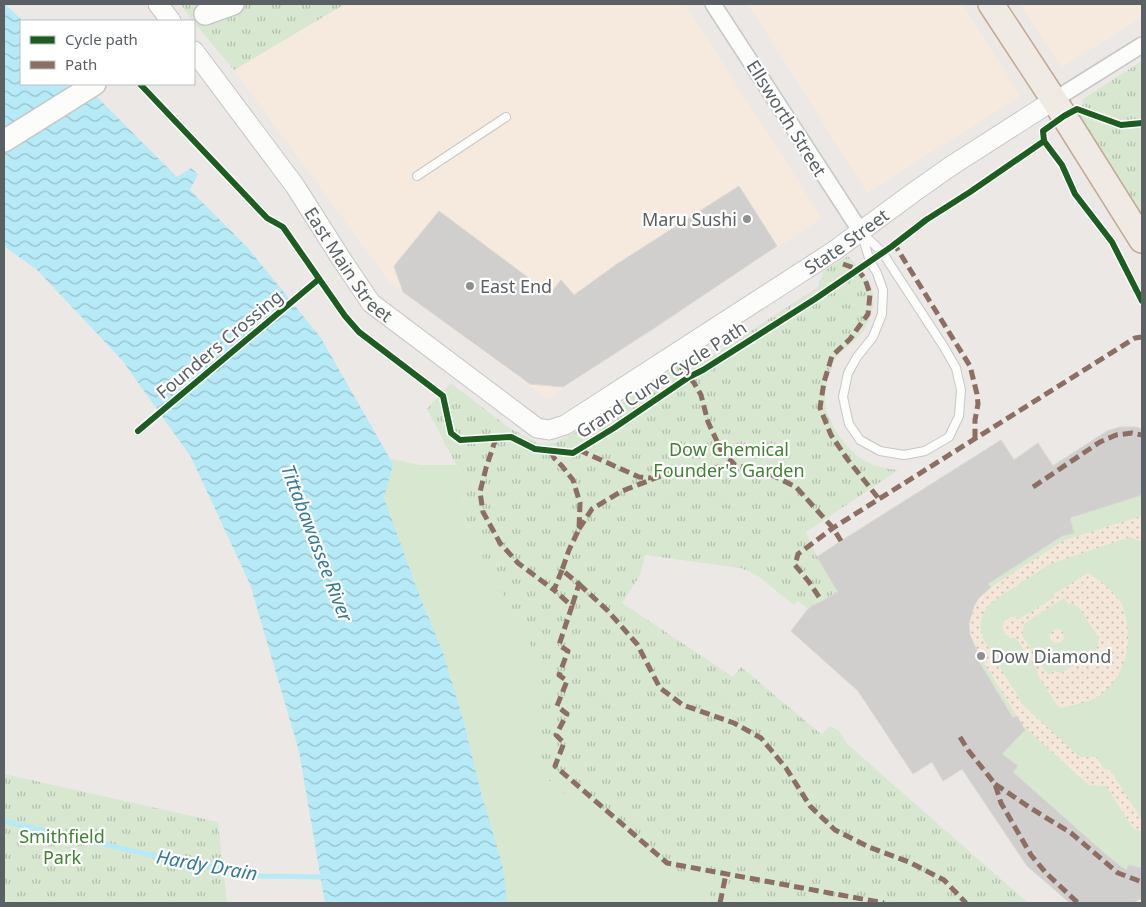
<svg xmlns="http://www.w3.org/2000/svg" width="1146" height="907" viewBox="0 0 1146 907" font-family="'Noto Sans',sans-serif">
	<defs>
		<pattern id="sand-dots" width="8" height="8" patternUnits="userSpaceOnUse" patternTransform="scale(1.25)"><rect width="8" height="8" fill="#f4e7d9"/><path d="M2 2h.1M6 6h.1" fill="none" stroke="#c9bfb4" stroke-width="1.8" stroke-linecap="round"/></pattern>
		<pattern id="park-tufts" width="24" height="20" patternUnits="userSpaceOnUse" patternTransform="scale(1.25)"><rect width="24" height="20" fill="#d7e7d0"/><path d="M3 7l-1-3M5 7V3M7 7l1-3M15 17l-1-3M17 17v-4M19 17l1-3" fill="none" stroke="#b1bfac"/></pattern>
		<pattern id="water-waves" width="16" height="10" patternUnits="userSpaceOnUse" patternTransform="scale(1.25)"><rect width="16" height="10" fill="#b6eaf7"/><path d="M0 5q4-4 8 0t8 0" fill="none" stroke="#97c1cc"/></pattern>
	</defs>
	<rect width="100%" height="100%" fill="#ebe8e5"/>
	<!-- commercial -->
	<g fill="#f5eadd">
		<path d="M345,4H685L822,218L547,399L391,284L234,70Z"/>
		<path d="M748,4H962L1020,95L1019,97L867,193Z"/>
		<path d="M1020,4H1142V17L1061,68Z"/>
	</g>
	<!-- green -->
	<g fill="#d7e7d0">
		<path d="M1120,427H1136L1142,429V898L1133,903H1070L1027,866L962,769L943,781L932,762L852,681L849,683L791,631L808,609L837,592L817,557L841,541L1001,440L1014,459L1038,443L1053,465L1107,431Z"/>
		<path d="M391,459L420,465H456L464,479L463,516L491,574L529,639L541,694L538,772L664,870L713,880L708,903H507L503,867L480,789L463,719L444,655L419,594L384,498L393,464Z"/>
	</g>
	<!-- sand -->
	<g fill="url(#sand-dots)" fill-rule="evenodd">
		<path d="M1142,516V542L1130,537L1050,564L999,597L989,605L983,614L980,625L983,639L1023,705L1080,757H1097L1104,769L1110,770L1141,818H1142V832L1133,828L1106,786L1089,785L1023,726L978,653L970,635L969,624L974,606L979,598L997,583L1065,540Z"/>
		<path d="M1088,573C1102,581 1113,591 1122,604C1124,608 1124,612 1125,615C1133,643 1125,674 1103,693C1090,703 1075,705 1059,708L1037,674L1038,672L1016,638C994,639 1002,609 1019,619L1055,597L1054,594ZM1064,598L1068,603L1078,606L1099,638L1096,651L1062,673L1054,671L1048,675L1022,635L1025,623Z"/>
		<circle cx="1057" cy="636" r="7"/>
	</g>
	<!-- park -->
	<g fill="url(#park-tufts)">
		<path d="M181,4H345L234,70L192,20Z"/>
		<path d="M1142,61V213L1080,116L1083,99Z"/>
		<path d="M848,256C858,267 874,282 873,298C873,310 869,325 861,334C853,343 843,349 836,358C830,365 824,393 825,402C826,413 834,429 840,437C855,458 872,468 898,470L806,532L817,557L838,592L808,609L798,601L794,605L758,576L741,568L645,555L640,575L622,603L733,677L741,667L822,735L830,726L839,731L847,744L1028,903H708L713,880L664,870L538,772L541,694L529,639L491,574L463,516L464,479L427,409L451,383L509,428L541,444L554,443L582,429L696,353L712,356L818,287L824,271Z"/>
		<path d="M4,774L218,822L227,903H4Z"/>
	</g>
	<!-- water -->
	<path fill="url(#water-waves)" d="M4,4H5L23,21H21V84H84L177,177L191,168L198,174L190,190L248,248L321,338L393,464L384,498L419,594L444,655L463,719L480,789L503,867L507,903H325L299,751L250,584L191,457L122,360L37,270L4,246Z"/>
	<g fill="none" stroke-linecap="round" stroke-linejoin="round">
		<!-- stream -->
		<path stroke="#b6eaf7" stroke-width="5" d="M4,821L176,861L262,876L327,877"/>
	</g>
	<!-- building -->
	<g fill="#d1cfce" stroke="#dad7d4">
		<path d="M739,186L777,246L656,327L563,387L530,384L403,292L394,266L439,211L550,294L561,280L574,295L617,264Z"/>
		<path d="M1120,427H1136L1142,429V495L1070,518L1074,533L1062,536L988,584L991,587L979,598L974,606L969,624L970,635L978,653L975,655L1013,718L1017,716L1025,730L1002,754L1018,766L1013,772L1110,858L1126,870L1129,865L1141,868L1142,898L1133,903H1070L1027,866L962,769L943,781L932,762L913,774L858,691L791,631L808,609L838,592L817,557L841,541L1001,440L1014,460L1038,443L1053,466L1107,431Z"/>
	</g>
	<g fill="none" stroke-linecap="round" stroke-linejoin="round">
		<defs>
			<g id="service">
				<path d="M417,176L506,117"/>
				<path d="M861,232L882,252L944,347L956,368L961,390L959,416L949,437L925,451L904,455L880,451L860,440L849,424L843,397L848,373L857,357L873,337L882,314L883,290L877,273L870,261Z"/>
			</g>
			<g id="minor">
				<path d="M713,4L861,232"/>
				<path d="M1054,100L1142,45"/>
			</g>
			<g id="tertiary">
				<path d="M158,4L171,21"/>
				<path id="s1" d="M194,51L295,186L342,260L371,303L537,428L549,430L565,425L834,251L914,192L951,166L1054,100"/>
			</g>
			<g id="secondary">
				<path d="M205,14L233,4"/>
				<path d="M4,141L95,84"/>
			</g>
			<path id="trunk" d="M991,4L1054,100L1142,240"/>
		</defs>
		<!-- service casing -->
		<use href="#service" stroke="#c7c7c7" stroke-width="10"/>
		<!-- minor casing -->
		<use href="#minor" stroke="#c7c7c7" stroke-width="18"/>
		<!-- tertiary casing -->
		<use href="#tertiary" stroke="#c7c7c7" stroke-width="21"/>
		<!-- secondary casing -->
		<use href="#secondary" stroke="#c7c7c7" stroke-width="24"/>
		<!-- trunk casing -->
		<use href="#trunk" stroke="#c2a992" stroke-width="28"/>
		<!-- service -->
		<use href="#service" stroke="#fcfcfb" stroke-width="8"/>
		<!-- minor -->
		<use href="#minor" stroke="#fcfcfb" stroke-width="15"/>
		<!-- tertiary -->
		<use href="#tertiary" stroke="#fcfcfb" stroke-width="19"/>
		<!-- secondary -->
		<use href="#secondary" stroke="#fcfcfb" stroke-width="21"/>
		<!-- trunk -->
		<use href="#trunk" stroke="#f0eae4" stroke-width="25"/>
		<!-- quiet -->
		<g stroke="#8d6e63" stroke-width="5" stroke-dasharray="10 5" stroke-linecap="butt">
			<path d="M893,242L970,366L977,394L978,404L975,420V439"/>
			<path d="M843,264L857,269L865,279L870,294L868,314L850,339L832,356L824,382L820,408L831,435L848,460L879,499"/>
			<path d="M681,367L694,383L701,395L708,422L721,450L735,465L768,473L796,487L833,528L841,541"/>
			<path d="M496,438L486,468L480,492L483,512L500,543L518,563L554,590"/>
			<path d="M579,450L639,477L651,478"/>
			<path d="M551,451L554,458L562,466L573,480L580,503L579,529L569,550L562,570L579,584L572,606"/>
			<path d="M1033,487L1100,442L1116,435L1132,433L1142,435"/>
			<path d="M579,529L592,509L622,491L666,474L735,465"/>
			<path d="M562,570L554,590L572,606L559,645L568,651L559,675L567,681L557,706L567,714L556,735L564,743L555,766L667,863L884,903"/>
			<path d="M579,584L608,611L637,644L660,688L683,705L734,723L761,738L786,768L810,806L835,830L869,847L909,862L944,880L966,903"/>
			<path d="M819,597L809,582L795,565L798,554L833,528L1135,338L1142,337"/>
			<path d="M960,737L968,750L995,784L1001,803L1031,855L1046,873L1078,903"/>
			<path d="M995,784L1032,809L1071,833L1118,873L1142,882"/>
			<path d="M720,903L726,874"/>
		</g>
		<defs>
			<g id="cycleway">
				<path d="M140,84L267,218L283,227L345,316L359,332L443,396L451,433L460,440L511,437L535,449L573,453L614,428L689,377L703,370L815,299L891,247L926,220L970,192L1044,141L1043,131L1064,116L1077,109L1121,125L1142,123"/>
				<path d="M1044,141L1062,165L1075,194L1112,242L1142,301"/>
				<path d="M138,431L319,279"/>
			</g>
		</defs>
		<!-- cycleway casing -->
		<use href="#cycleway" stroke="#fff" stroke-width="9"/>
		<!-- cycleway -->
		<use href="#cycleway" stroke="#1b5e20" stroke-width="6"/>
	</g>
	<!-- markers -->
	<g fill="#8d9090" stroke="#fff" stroke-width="2">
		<circle cx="747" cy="219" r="5"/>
		<circle cx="470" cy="286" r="5"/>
		<circle cx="981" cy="656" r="5"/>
	</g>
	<g text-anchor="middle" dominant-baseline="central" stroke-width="4.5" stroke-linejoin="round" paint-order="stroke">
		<!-- street labels -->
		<g font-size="18" fill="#5a6063" stroke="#fff">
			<text transform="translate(787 118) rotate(58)">Ellsworth Street</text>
			<text stroke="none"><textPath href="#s1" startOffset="881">State Street</textPath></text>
			<text stroke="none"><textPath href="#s1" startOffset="264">East Main Street</textPath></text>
			<text transform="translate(219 344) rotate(-40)">Founders Crossing</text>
			<text transform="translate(661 379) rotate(-33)">Grand Curve Cycle Path</text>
		</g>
		<!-- poi labels -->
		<g font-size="18" fill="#5a6063" stroke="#fff" text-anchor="start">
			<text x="737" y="219" text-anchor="end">Maru Sushi</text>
			<text x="480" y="286">East End</text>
			<text x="991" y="656">Dow Diamond</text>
		</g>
		<!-- park labels -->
		<g font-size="18" fill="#408232" stroke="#fff">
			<text x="729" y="449">Dow Chemical<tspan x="729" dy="21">Founder's Garden</tspan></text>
			<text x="62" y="836">Smithfield<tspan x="62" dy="21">Park</tspan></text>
		</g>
		<!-- water labels -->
		<g font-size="19" font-style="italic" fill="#357b97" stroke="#fff">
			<text transform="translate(317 543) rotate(69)">Tittabawassee River</text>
			<text transform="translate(207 865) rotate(10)">Hardy Drain</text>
		</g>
	</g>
	<!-- border -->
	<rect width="1146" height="907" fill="none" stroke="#5a6063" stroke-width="10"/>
	<!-- legend -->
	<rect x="20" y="20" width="175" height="65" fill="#ffffff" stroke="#bdbfc1"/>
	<rect x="30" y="36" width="25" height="8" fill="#1b5e20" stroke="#bdbfc1"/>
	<text x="65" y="45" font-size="15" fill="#5a6063">Cycle path</text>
	<rect x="30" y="61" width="25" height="8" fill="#8d6e63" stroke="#bdbfc1"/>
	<text x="65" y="70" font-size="15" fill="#5a6063">Path</text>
</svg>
